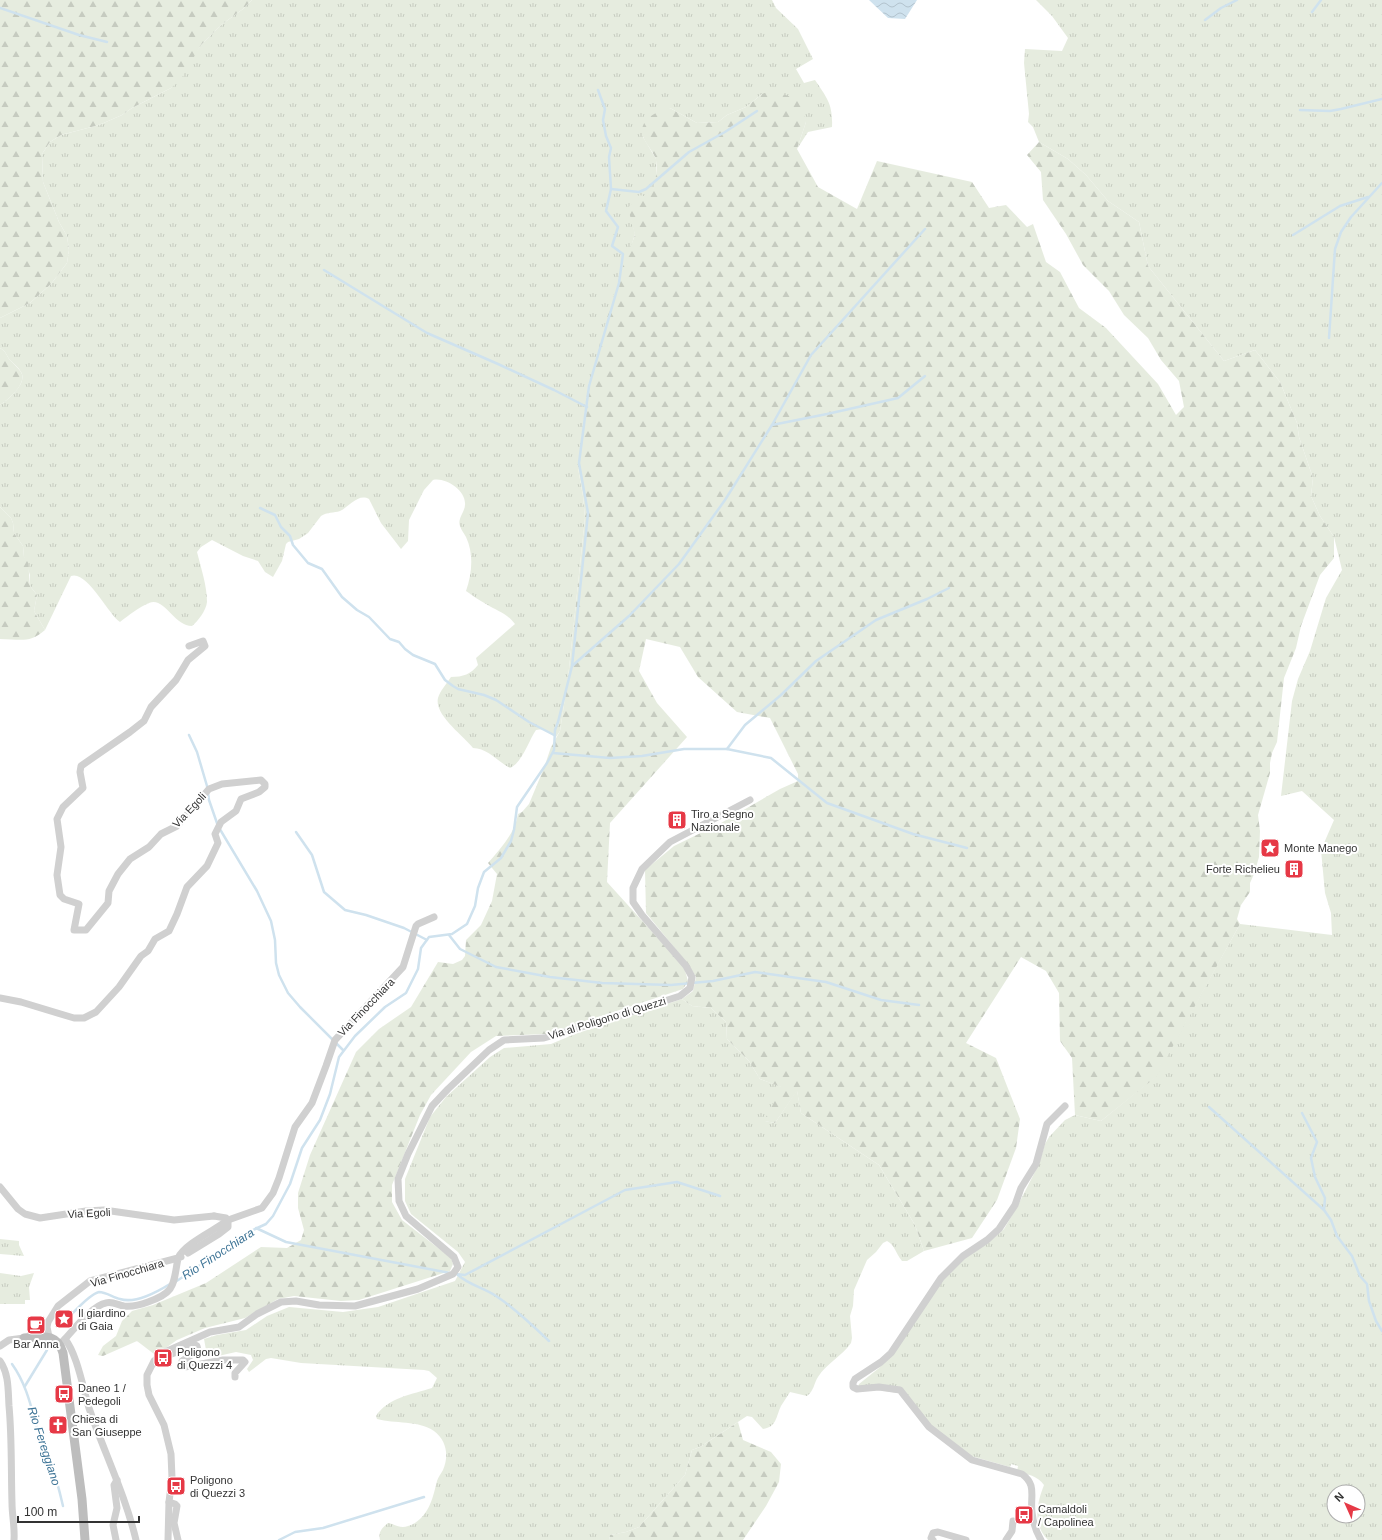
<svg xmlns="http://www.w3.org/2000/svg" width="1382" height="1540" viewBox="0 0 1382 1540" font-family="Helvetica,sans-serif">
	<defs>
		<pattern id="grass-tufts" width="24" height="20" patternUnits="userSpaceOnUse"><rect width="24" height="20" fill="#e6ecdf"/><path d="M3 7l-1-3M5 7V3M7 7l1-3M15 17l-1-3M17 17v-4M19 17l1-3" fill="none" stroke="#c6cbc0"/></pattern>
		<pattern id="forest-firs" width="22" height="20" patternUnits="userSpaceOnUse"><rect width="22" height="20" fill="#e6ecdf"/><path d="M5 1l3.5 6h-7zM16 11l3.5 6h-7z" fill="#c6cbc0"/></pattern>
		<pattern id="water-waves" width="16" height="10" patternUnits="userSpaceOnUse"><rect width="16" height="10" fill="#cfe2ee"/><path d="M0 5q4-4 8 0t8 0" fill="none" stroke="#b2c2cd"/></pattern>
	</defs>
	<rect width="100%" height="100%" fill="#fff"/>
	<!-- grass -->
	<g fill="url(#grass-tufts)" fill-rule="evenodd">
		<path d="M252,0H772L776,8L798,29L813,59L796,69L804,83L815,80C827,98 833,104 832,127L808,132L797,149L806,122L762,94L746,107L727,115L718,122L697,123L670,108L643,137L656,159V181L653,191L629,208L635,234L588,386L578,468L583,496L585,518L568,678L560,731L556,737L543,729L536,730C529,740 522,763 510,768C497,761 487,748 473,748C464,736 434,715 438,698C440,691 447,683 451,677C463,677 471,674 478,665L476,658L515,624C507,613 497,611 486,604C479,600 473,596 466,591C472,574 474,554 466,537C464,533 461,530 460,526C457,518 466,511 465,503C465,490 445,477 433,480L424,490L409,520L408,541L401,549L381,523L369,499C358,493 349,507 340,511C334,513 327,512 321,516L308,533L299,539L288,542L286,544L282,561L273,577L265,572L258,561L243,556L212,540L201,547L197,552C201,568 207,586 207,602C206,611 198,621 192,626C174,626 164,596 149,603C139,607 129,615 120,622C108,614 87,570 71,576L45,630L34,611L37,595L30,586V575L24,557L23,546L14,533L13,523L11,518L0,507V405C8,400 28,383 21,372C19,368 14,364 10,360C6,355 6,351 0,348V318L30,303L51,284L67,263L69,250L67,236L59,222L43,182L42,154L50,142L61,135L99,125L122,115L132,108L171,88L201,45L221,25L243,9Z"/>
		<path d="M1036,0H1382V1540H1048C1032,1524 1037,1503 1044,1485C1038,1476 1027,1474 1017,1471L1018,1466L1011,1464L1010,1467L971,1456L931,1426L905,1394L858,1387L859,1384L879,1368L940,1282L969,1254L989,1242L1004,1229L1018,1205L1039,1164L1045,1144L1049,1137L1065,1120L1075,1115L1101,1121L1155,1077L1240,924L1332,935L1331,913L1325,893L1321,850L1334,820L1302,791L1281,796L1292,701L1298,679L1310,651L1326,598L1342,570L1334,537L1320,516L1311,496L1313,478L1299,437L1297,423L1280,382L1255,350L1224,361L1148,266L1139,222L1108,201L1086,175L1068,159L1039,142L1033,127L1028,122L1029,114L1024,63L1025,49L1062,51L1068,38L1052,16ZM1334,1492H1358V1516H1334Z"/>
		<path d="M682,999L692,1006L711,1008L726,1022L727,1039L749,1061L760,1079L782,1087L765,1121L775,1123L797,1090L801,1113L879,1165L915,1225L924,1251L907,1261H902C896,1254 895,1245 887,1241L883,1243L876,1252L867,1260L854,1290L853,1306L850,1316L852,1338L851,1343C842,1356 826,1364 818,1377C814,1383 814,1391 807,1396L790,1392C787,1397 784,1401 781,1406C776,1416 777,1427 763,1429L752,1417L747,1416L700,1447L692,1450L685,1475L639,1527L626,1532L610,1535L609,1540H380C378,1532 382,1528 388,1523C393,1524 398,1527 403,1527C407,1527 411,1525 415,1523C430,1513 433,1497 437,1481C438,1477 441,1474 443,1470C449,1456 447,1441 434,1431C418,1420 395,1424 377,1419L376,1416C387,1398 413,1394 432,1388L437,1378L429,1371L424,1370L301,1363L271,1358L266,1359L249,1372L247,1369L253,1360L251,1355L236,1352L209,1358L205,1355L206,1350L204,1339L217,1335L246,1330L267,1316L289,1307L343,1312L378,1307L455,1281L465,1262L458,1252L411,1214L405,1201V1179L430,1117L446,1097L490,1057L504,1048L551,1044L575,1034Z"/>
		<path d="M0,1239L19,1241V1245L24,1256L0,1254Z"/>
		<path d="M0,1273L21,1276L34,1273L29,1287L30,1300H25V1304H0Z"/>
	</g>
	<!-- forest -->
	<g fill="url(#forest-firs)">
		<path d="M0,0H252L243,9L221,25L201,45L181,79L171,88L132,108L122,115L99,125L61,135L50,142L42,154L43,182L59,222L67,236L69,250L67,263L51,284L30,303L0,318Z"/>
		<path d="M772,90L802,101L806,122L797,149L818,187L857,209L877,161L972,182L989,208L1006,205L1027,227L1033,224L1046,262L1060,272L1079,308L1106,328L1158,384L1176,415L1184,407L1179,381L1161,360L1148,338L1124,315L1109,291L1083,265L1066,234L1043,200L1041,172L1027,155L1039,142L1068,159L1086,175L1108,201L1139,222L1148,266L1224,361L1255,350L1280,382L1297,423L1299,437L1313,478L1311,496L1320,516L1334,537V558L1320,575L1301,626L1296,648L1284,678L1277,742L1272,753L1270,763V773L1258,815L1260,831L1259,857L1254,874L1250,883V892L1241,905L1237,919L1240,924L1156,1077L1101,1121L1075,1115L1072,1058L1060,1041L1059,993L1046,971L1021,957L966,1043L996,1058L1020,1119L1016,1148L997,1200L972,1238L924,1251L915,1225L879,1165L801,1113L797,1091L775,1123L764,1121L781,1087L760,1079L749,1061L727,1039L726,1022L711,1008L692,1006L682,999L693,991L696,977L687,963L646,913L645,870L674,846L721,823L780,789L798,781V774L770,718L737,712L698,677L680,647L646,639L639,671L657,703L687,737L610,823L607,882L684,967L688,981L683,989L547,1034L496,1036L471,1052L431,1095L420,1115L392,1185V1202L402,1220L451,1258L453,1264L450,1271L359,1300L341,1301L294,1296L278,1299L245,1318L205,1328L177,1340L160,1352L154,1354L137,1341L103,1356L98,1355L103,1346L116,1336L122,1321L132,1311L153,1305L206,1283L261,1247L287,1248L301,1240L304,1230L298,1208V1193L310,1155L356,1052L379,1029L411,1007L438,962L453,964L462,960L465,956L466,940L481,925L492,901L497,874L488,863C501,848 515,833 518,814L522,812L529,804L544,768L551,747L560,731L568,678L585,518L583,496L578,468L588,386L617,282L635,235L628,208L639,195L644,196C646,195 650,193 652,191C656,186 658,163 655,157C652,150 645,143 643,136C638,119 658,111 670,108L697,123L718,122L727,115L746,107L762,94Z"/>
		<path d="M0,348C6,351 6,355 10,360C14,364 18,368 21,372C28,383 8,400 0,405Z"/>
		<path d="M0,507L11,518L13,523L14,533L23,546L24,557L28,561L30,586L37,595L34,611L45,630C29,644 20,639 0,639Z"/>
		<path d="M738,1422L743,1440L771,1452L781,1464L779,1482L766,1506L743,1540H609L610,1535L626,1532L639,1527L685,1475L692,1450L700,1447Z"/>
	</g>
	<!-- water -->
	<path fill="url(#water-waves)" d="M869,0H917L905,19L888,18Z"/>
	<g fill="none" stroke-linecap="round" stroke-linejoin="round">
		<!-- stream -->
		<g stroke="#cfe2ee" stroke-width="2.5">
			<path d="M0,8L79,35L107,42"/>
			<path d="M1312,12L1321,0"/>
			<path d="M1205,20L1221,8L1237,0"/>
			<path d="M1300,110L1330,111L1341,109L1382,99"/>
			<path d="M611,189L639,192L646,189L689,152L725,132L757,111"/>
			<path d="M1293,235L1340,206L1368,197"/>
			<path d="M324,270L427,333L498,364L554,390L587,407"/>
			<path d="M1329,338L1335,249L1341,232L1351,217L1382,183"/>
			<path d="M772,425L827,414L898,398L925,376"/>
			<path d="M260,508L275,515L281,527L290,536L293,545L308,563L322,569L342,597L357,610L369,617L390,639L399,642L405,649L413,655L435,664L445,680L453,686L458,689L484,695L496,700L529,722L554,735"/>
			<path d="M572,666L629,616L679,564L725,500L772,425L811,355L925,229"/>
			<path d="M189,735L197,752L207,786L209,800L218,826L257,891L271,921L275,940L276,963L279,975L288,993L300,1007L343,1050"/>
			<path d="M727,749L745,725L781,695L816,661L876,620L927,599L949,588"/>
			<path d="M553,753L610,758L642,756L684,749H727L771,758L827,803L913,834L967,848"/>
			<path d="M296,832L312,855L324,892L345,910L366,915L404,928L427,940"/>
			<path d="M449,935L460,949L496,967L550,977L602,983L671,985L713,981L755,972L826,982L881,1000L919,1005"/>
			<path d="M1209,1107L1324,1210"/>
			<path d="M1302,1113L1317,1142L1311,1158L1315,1177L1325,1198L1324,1210L1331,1220L1337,1236L1352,1256L1360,1276L1367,1284L1369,1301L1376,1321L1382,1331"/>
			<path d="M256,1228L286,1242L450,1273"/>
			<path d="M455,1274L465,1275L625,1190L677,1182L720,1196"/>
			<path d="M458,1275C469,1285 484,1288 496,1296C516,1309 532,1325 549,1341"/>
			<path d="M175,1282L186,1275L242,1235L266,1224L273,1216L290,1184L302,1148L320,1120L330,1094L339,1057L355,1036L385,1007L406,993L418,969L421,948L429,937L452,934L467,924L475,906L478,888L484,872L501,858L511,841L514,830L517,807L547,763L554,750L555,730L558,722L572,666L588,513L579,463L589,386L619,283L623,254L612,246L618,227L606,211L611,189L609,157L611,148L606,136L603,120L605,109L598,90"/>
			<path d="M70,1316C77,1309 90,1294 99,1292C106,1292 114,1298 120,1299C136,1304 157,1292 170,1284"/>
			<path d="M12,1364C30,1389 33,1419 43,1447C46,1454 50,1460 52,1467C57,1480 60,1493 63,1506"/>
			<path d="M25,1386L47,1350"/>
			<path d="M279,1540L295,1532L323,1528L424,1497"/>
		</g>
		<!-- street -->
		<g stroke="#d0d0d0" stroke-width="7">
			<path d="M0,998L21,1002L74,1018H84L96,1012L119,987L141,956L148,951L155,939L169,931L177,914L187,887L207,866L218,843L215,834L221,822L236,811L241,799L259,792L265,787V784L261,780L222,784L209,789L177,826L161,834L149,847L130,859L118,874L109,891L108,903L86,930H74L79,904L64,899L60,895L57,875L61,847L57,819L63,807L83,788L80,772L81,766L130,732L144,721L151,707L176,680L188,660L205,646L203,641L189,646"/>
			<path d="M0,1187L18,1209L25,1214L40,1218L86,1211L104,1210L174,1220L214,1216"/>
			<path d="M231,1219L262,1208L273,1193L279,1178L295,1127L312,1103L326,1066L335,1040L403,967L416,926L418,924L434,917"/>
			<path d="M49,1337L47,1327L48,1322L58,1306L90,1281L178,1258C185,1244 211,1232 224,1223"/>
			<path d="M65,1339C74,1329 93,1305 106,1303C112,1301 118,1305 124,1306C133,1307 140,1305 148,1302C176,1292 173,1285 178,1258L181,1257"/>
			<path d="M60,1344L65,1339C77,1354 83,1388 89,1408C104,1452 125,1494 136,1540"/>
			<path d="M0,1346L9,1340L24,1338"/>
			<path d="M165,1352L169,1355L195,1345L197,1346L198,1350L196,1352L182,1361L181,1364L185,1367L223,1360H243L245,1362L235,1373V1377"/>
			<path d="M0,1361C9,1374 8,1390 9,1406C12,1438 11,1471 12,1503C12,1516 15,1527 14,1540"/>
			<path d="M169,1502L175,1504L177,1506L174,1523L178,1540"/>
			<path d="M116,1540L113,1525L117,1508L114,1485L117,1480"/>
			<path d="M168,1540L169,1502L172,1478L171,1454L164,1425L149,1395L147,1385V1375L154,1361L165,1352L210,1332L239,1327L257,1314L281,1302L296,1301L319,1305L355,1306L418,1289L453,1274L458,1267L454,1257L406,1216L399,1201L398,1179L408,1154L432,1106L448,1089L489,1050L504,1040L544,1038L606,1020L680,996L690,988L692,977L686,966L642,915L633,902V888L642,869L670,842L750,800"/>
			<path d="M933,1540L931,1538L933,1533L938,1532L966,1540"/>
			<path d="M1006,1540L1012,1531L1013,1521"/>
			<path d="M1041,1540C1036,1532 1033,1522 1032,1512C1030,1496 1037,1485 1022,1474L972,1460L929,1427L900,1390L879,1387L857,1389L853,1387V1383L855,1379L881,1362L891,1353L941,1278L963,1256L987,1240L999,1229L1015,1205L1021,1188L1036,1164L1047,1124L1065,1106"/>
		</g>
		<!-- secondary -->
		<path stroke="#bdbdbd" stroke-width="9" d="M24,1338C42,1337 57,1332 63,1353L82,1499L85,1540"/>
		<!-- street-bridge -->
		<path stroke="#d0d0d0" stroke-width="7" d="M188,1253L219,1234L228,1227V1222L226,1218L214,1216"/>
	</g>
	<!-- icons -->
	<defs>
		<symbol id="building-square" viewBox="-11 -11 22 22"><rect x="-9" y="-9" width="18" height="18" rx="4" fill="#e63946" stroke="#fff"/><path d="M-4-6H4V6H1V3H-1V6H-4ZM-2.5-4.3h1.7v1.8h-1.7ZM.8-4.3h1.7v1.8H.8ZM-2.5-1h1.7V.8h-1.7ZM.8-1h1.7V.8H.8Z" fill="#fff"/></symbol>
		<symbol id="sight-square" viewBox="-11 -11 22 22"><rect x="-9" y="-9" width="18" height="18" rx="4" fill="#e63946" stroke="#fff"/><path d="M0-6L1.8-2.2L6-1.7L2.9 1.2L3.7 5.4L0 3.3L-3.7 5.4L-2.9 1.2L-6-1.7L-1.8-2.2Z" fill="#fff"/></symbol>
		<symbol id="cafe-square" viewBox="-11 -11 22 22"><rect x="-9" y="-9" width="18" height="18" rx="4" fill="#e63946" stroke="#fff"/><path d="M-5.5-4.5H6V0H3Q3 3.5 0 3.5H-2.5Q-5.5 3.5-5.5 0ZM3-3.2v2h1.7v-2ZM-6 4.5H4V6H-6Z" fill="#fff"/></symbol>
		<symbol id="bus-square" viewBox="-11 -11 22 22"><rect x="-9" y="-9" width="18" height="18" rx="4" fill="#e63946" stroke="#fff"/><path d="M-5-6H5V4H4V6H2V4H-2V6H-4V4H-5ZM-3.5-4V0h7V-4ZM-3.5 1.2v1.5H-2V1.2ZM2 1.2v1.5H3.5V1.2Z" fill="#fff"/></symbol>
		<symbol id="church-square" viewBox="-11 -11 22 22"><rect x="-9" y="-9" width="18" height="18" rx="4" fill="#e63946" stroke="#fff"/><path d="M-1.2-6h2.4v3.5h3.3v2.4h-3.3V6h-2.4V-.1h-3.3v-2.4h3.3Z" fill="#fff"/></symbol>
	</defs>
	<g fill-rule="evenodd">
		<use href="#building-square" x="666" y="809" width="22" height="22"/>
		<use href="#sight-square" x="1259" y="837" width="22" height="22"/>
		<use href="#building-square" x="1283" y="858" width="22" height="22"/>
		<use href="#sight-square" x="53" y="1308" width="22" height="22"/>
		<use href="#cafe-square" x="25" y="1314" width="22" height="22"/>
		<use href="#bus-square" x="152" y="1347" width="22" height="22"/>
		<use href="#bus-square" x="53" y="1383" width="22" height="22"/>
		<use href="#church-square" x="47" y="1414" width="22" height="22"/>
		<use href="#bus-square" x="165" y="1475" width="22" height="22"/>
		<use href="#bus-square" x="1013" y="1504" width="22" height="22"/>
	</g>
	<g text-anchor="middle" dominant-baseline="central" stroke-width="4" stroke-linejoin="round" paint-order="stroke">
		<!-- street labels -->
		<g font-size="11" fill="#333" stroke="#fff">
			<text transform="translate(189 810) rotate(-47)">Via Egoli</text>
			<text transform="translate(366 1007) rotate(-46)">Via Finocchiara</text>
			<text transform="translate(607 1018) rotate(-17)">Via al Poligono di Quezzi</text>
			<text transform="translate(89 1213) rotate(-3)">Via Egoli</text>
			<text transform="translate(127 1273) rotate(-16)">Via Finocchiara</text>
		</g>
		<!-- poi labels -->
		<g font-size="11" fill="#333" stroke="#fff" text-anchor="start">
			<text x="691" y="814">Tiro a Segno<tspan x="691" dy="13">Nazionale</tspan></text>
			<text x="1284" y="848">Monte Manego</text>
			<text x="1280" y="869" text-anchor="end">Forte Richelieu</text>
			<text x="78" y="1313">Il giardino<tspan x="78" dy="13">di Gaia</tspan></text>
			<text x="36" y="1344" text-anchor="middle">Bar Anna</text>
			<text x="177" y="1352">Poligono<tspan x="177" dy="13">di Quezzi 4</tspan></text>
			<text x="78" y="1388">Daneo 1 /<tspan x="78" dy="13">Pedegoli</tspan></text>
			<text x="72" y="1419">Chiesa di<tspan x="72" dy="13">San Giuseppe</tspan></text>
			<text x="190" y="1480">Poligono<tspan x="190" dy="13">di Quezzi 3</tspan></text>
			<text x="1038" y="1509">Camaldoli<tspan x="1038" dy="13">/ Capolinea</tspan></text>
		</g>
		<!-- water labels -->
		<g font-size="12" font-style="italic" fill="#3f7597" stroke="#fff">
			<text transform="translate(218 1254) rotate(-33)">Rio Finocchiara</text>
			<text transform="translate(44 1446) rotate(72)">Rio Fereggiano</text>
		</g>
	</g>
	<!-- north arrow -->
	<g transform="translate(1346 1504) rotate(315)"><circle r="19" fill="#ffffff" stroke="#adadad"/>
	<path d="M0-3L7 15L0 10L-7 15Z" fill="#e63946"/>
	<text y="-6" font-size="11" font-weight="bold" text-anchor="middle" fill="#333333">N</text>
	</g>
	<!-- scale -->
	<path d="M18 1516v6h121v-6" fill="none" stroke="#333333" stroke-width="2"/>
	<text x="24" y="1516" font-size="12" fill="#333333" stroke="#ffffff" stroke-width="3" paint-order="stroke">100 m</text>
</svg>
